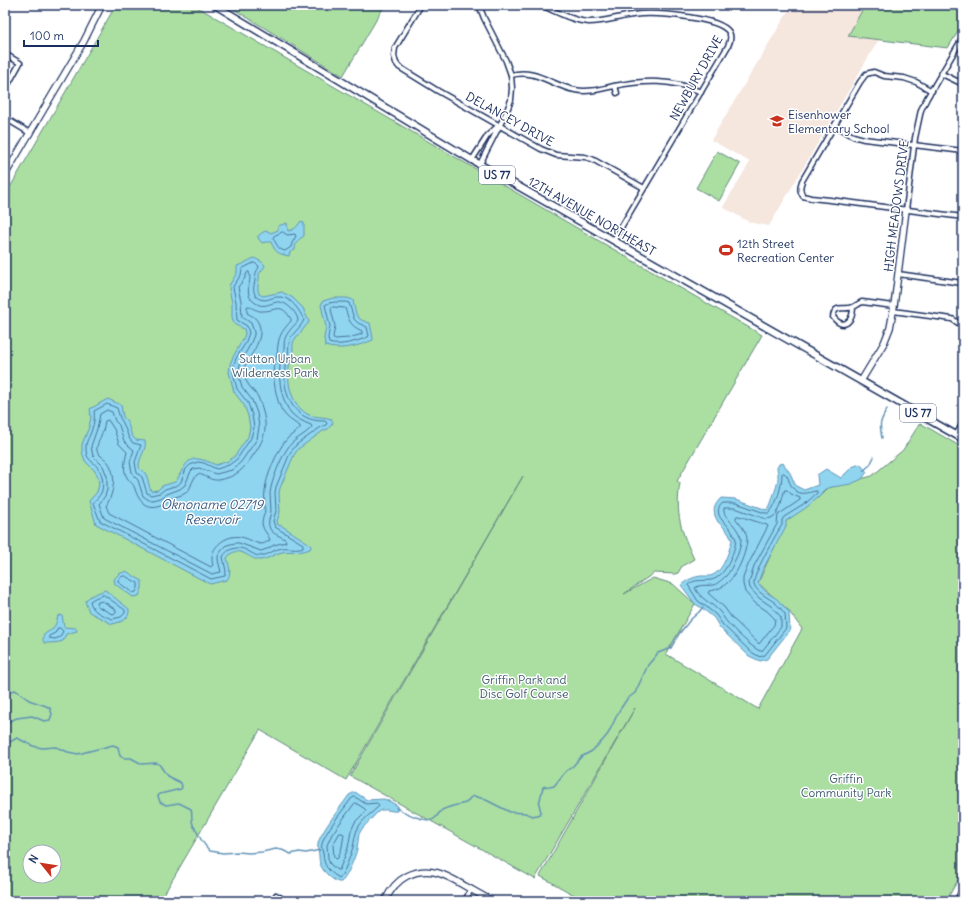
<svg xmlns="http://www.w3.org/2000/svg" width="968" height="906" viewBox="0 0 968 906" font-family="Delius,sans-serif">
	<rect width="100%" height="100%" fill="#fff"/>
	<filter id="ink" filterUnits="userSpaceOnUse"><feTurbulence type="fractalNoise" baseFrequency=".025" numOctaves="2"/><feDisplacementMap in="SourceGraphic" scale="8" xChannelSelector="R" yChannelSelector="G"/><feConvolveMatrix kernelMatrix="1 2 1 2 8 2 1 2 1" color-interpolation-filters="sRGB"/></filter>
	<g filter="url(#ink)">
		<!-- built -->
		<path fill="#f5e6de" d="M792,5H865L848,36L879,39L769,226L749,222L723,207L750,162L711,140Z"/>
		<!-- green -->
		<g fill="#abdfa1" stroke="#638780" fill-rule="evenodd">
			<path d="M116,5H194L644,267L762,335L677,481L680,483C675,514 681,531 694,559L682,566L678,573L675,574L654,573L624,594L653,578L673,584L695,604L666,654L758,709L802,629L788,610L758,583L786,521L820,496L828,488L872,476L903,450L920,423L963,448V871L946,901H585L540,876L635,708L535,879L350,776L523,476L346,780L260,730L160,901H5V196ZM30,852H54V876H30Z"/>
			<path d="M227,5H385L343,76Z"/>
			<path d="M865,5H959L963,7V23L948,48L848,36Z"/>
			<path d="M717,151L740,164L719,201L696,188Z"/>
		</g>
		<!-- water -->
		<g fill="#8fd5f0" stroke="#6193b6">
			<path d="M301,221L304,223V236C298,240 295,242 295,250L290,252L289,256C278,254 275,252 271,242H266L262,243L258,238V236C263,232 266,229 271,233L278,230V226L287,223L288,231C294,230 297,227 301,221Z"/>
			<path d="M254,258C258,260 264,262 265,266L259,274C260,282 256,286 259,294L263,296L282,292L293,298L303,308L309,322C306,325 304,329 301,332C299,334 297,336 295,339C292,343 293,348 293,353C292,359 289,363 289,368C287,386 292,404 307,414C315,418 323,416 331,419L333,423L328,429L323,431L298,449L294,455L280,488L279,493L280,512L277,521L278,525L282,526L310,544L311,547L310,549C298,554 292,550 282,552C274,554 269,559 261,560C250,561 238,542 227,558C229,566 232,573 227,580L210,584L96,524L89,501L97,492L99,484L98,477L95,471L85,461L82,452V444L89,427L91,417L90,409L104,401L108,399L121,405L123,417L127,421L132,436L136,440L145,441C147,450 139,457 139,466C140,471 142,470 145,473C148,477 149,487 151,491L158,490L162,486L175,482L177,480C188,457 192,454 216,465L228,461L234,457L248,437L250,427L248,416L244,405L234,392L229,372L230,364L233,357L244,337L245,333L244,329L234,324L232,317V303L229,288L230,284L237,273V266C243,264 248,261 254,258Z"/>
			<path d="M333,298H347L353,300C356,315 355,319 370,323L373,338V340C359,346 340,351 325,346L324,338L326,327L321,305L323,301Z"/>
			<path d="M783,463L790,473L796,486L804,490L818,485L817,475L826,469L841,478L852,467L860,464L867,472L862,479L851,484L832,487L825,489L820,496L807,507L786,521V526L762,571L758,583L766,592L777,599L789,612L790,630L767,659L760,661L749,656L720,628L714,618L702,608L695,604L681,585C687,580 693,577 701,576C704,576 708,576 710,576C723,573 729,551 732,540C730,536 728,532 725,529C723,526 720,524 718,522C712,512 713,506 721,498L736,499L767,510C772,504 772,498 775,491C778,482 779,478 777,468L779,464Z"/>
			<path d="M126,571L142,581V588L139,596L133,597L115,584L114,579L119,574Z"/>
			<path d="M105,590L129,609C130,620 121,622 112,624L89,612C88,608 86,605 85,601C90,595 98,593 105,590Z"/>
			<path d="M62,615L64,627L76,628L77,631L66,634L63,641C57,643 51,643 44,643C40,632 48,634 53,628C56,625 57,620 58,616Z"/>
			<path d="M355,792L367,800L384,799L391,802L398,806L397,811C392,812 388,809 382,810C378,811 376,814 373,817C368,823 362,827 359,834C358,839 358,844 357,849C356,855 346,880 341,882C337,883 331,878 328,875C322,870 319,864 319,856C319,853 317,848 318,844C319,834 342,805 349,795Z"/>
		</g>
		<g fill="none" stroke-linecap="round" stroke-linejoin="round">
			<!-- shore -->
			<g stroke="#497198" stroke-width="1">
				<path d="M283,232L287,235L295,234L296,236L292,243L291,247L285,251C277,249 277,244 273,238L274,236Z"/>
				<path d="M254,263L258,265L259,267C255,274 256,272 255,280C254,288 252,288 256,297C267,304 270,296 280,297C291,297 300,311 304,320C301,327 295,331 291,337C288,343 289,349 288,355C288,360 285,363 285,367C282,395 294,422 325,421L327,423L326,425L321,427L296,445L290,453L276,487L275,493L276,511L273,521L275,527L303,544V547C297,550 289,547 282,548C274,549 269,555 261,556C252,557 245,544 232,549C227,551 225,553 223,557L226,571L225,576L211,579L100,521L93,503C96,499 99,497 101,493C104,487 103,475 99,469C93,460 85,461 86,446C86,441 91,434 92,429C94,423 95,417 94,411L107,404L117,408L120,418L123,423L129,438L133,443L141,445L135,462L136,468L137,473L142,477L147,493L151,495L160,493L165,489L178,485L181,482L186,469L190,465L198,462L204,463L214,468L217,469L229,465L237,459L251,438L254,427L252,415L248,403L237,389L233,372L234,365L236,358L245,344L249,333L247,326L237,320L236,302L233,287L234,285L241,275L242,269Z"/>
				<path d="M249,272C253,281 243,292 253,301C264,311 271,301 280,302C288,303 298,314 298,321C294,326 289,330 286,336C283,342 285,348 283,354C283,358 280,362 280,366C278,380 282,403 292,414C297,419 304,422 311,425L312,427C304,436 293,439 287,449C281,458 271,482 270,493C270,499 271,505 271,511C270,518 267,522 270,529C273,534 280,536 285,539L286,542L274,545L267,549L261,551L239,543H235L227,545L222,550L218,556V560L221,572L212,574L104,518L99,504L105,496L107,490V476L103,466L93,456L91,446L97,429L100,414L107,410L112,412L115,421L119,425L124,441L129,446L134,450L130,462L132,472L134,476L138,480L143,496L149,500H153L161,498L167,494L180,489L185,485L191,471L193,469L199,468L216,474L232,470L241,462L257,439L259,427L257,413L252,400L242,387L238,372L241,361L250,345L254,335V332L251,323L242,317L241,301L238,287L245,278L247,273Z"/>
				<path d="M336,302H346L349,303L354,319L358,323L367,327L369,336L368,337C358,341 339,347 329,343L328,338L330,326L325,305L329,303Z"/>
				<path d="M248,306C253,308 258,312 263,311C277,311 281,302 291,319V321C285,328 279,334 278,345C277,348 278,351 277,354C277,357 275,360 274,363C272,375 276,402 283,412C287,418 293,422 300,426V428C296,433 290,435 286,440C277,451 266,477 265,490C264,497 265,503 265,509C265,514 262,518 262,524C263,531 269,535 270,540C267,542 264,544 261,544C257,544 247,538 241,537C229,534 214,544 212,556C212,559 212,562 213,565L211,567L109,513L106,506C114,493 117,475 108,462C105,458 99,456 97,451C96,445 100,439 102,433C104,429 104,425 105,421L108,420L114,429L119,444L127,452C125,461 122,471 128,479C132,484 133,483 135,489C140,505 149,511 165,503C167,502 168,500 170,499C176,496 182,496 187,492C192,487 192,478 198,474C205,475 211,481 218,480C237,477 244,469 254,454C264,440 268,429 263,412C262,407 260,402 258,397C252,388 244,383 244,371C244,366 247,361 250,357C257,346 266,330 255,318C253,316 250,315 247,313V308Z"/>
				<path d="M333,307L345,308C349,320 349,325 362,331V334L349,338L334,339L333,337L335,326L331,309Z"/>
				<path d="M784,473C787,475 788,477 789,481C795,495 802,495 815,491H817V493L805,504L784,517L782,520V525C776,534 752,576 754,584C756,592 769,598 774,602C778,605 782,610 785,614L786,628L765,655L760,657L751,652L723,625L716,615L704,605L698,601L688,585C693,579 703,581 711,580C725,578 735,552 736,539C733,534 731,529 727,525C727,524 722,521 722,520C717,514 717,507 723,503H736L765,513H769C777,505 782,485 782,474Z"/>
				<path d="M785,490H787L791,494L800,498V500L778,515L777,524L754,566L749,583L750,588L759,598L771,606L781,617V627L762,651H760C751,647 734,630 727,622C724,619 723,615 720,612C712,603 700,599 695,588C700,584 707,586 713,585C718,584 722,579 726,576C730,572 732,566 735,560C738,555 741,546 741,540C741,534 734,525 730,521C727,517 723,514 724,508H735L766,519L771,518L777,514V512L780,507Z"/>
				<path d="M737,516H739L767,525L768,526L748,565L743,578V584L745,592L755,603L767,611L775,619L774,625L759,644L758,643L732,618L724,607L708,593L709,591C730,589 740,568 745,551C746,547 747,542 747,538C746,531 740,524 736,519Z"/>
				<path d="M125,576L138,583V588L136,592L133,593L118,582V580L121,577Z"/>
				<path d="M104,595L125,610V613L121,617L112,619C102,615 92,612 90,601L95,598Z"/>
				<path d="M103,601L116,610V613L112,614L97,606V603Z"/>
				<path d="M58,628H60L63,631L60,637L55,639L49,638V636L55,633Z"/>
				<path d="M355,797L366,804L377,803L379,806C373,812 364,818 359,826C354,834 355,842 352,850C350,857 344,874 339,878C327,870 324,866 323,853C322,850 321,846 322,844C324,833 344,809 351,799Z"/>
				<path d="M356,803L365,809L366,811L355,822L351,831L348,848L340,868L339,870H337L330,864L328,858L327,845L332,834L354,804Z"/>
				<path d="M340,833H342L344,834L342,847L338,858L336,859L334,857L333,845Z"/>
			</g>
			<!-- stream -->
			<g stroke="#6193b6" stroke-width="1.5">
				<path d="M882,438C879,422 880,423 887,409"/>
				<path d="M863,471L870,465L874,457"/>
				<path d="M5,693L15,690C20,693 24,697 29,700C36,703 43,704 50,708L52,714L50,720L44,721L32,716L17,718L5,723"/>
				<path d="M5,749L10,742L17,738L33,746L42,748L56,747L68,752L78,754L113,745L118,747L120,756L124,758H131L142,764L156,763L159,764L167,776L181,783L182,787L181,789L160,794L158,796L160,802L166,805L179,803L191,809C193,816 190,823 195,828C199,837 203,844 210,851L223,853L238,852L249,853L262,852L276,849L282,850L291,854L299,852L306,853L320,850"/>
				<path d="M396,808C404,812 427,824 434,819C437,817 439,812 442,810C449,806 458,805 466,803L470,798L474,796L484,799L510,812L525,813L533,816L540,814L541,812L539,804L543,787L546,786L550,787L554,786L566,771L572,767L581,757L592,751L603,740L608,734L619,711L627,699L635,693L648,665L658,653L671,648L679,634L690,620L699,612L703,607"/>
			</g>
			<defs>
				<g id="street">
					<path d="M421,5L395,48L394,56L396,63L399,67L438,91L541,149L556,155L585,157L592,159L644,188"/>
					<path d="M479,5L484,18L506,61L511,75L512,88L511,100L506,113L480,164"/>
					<path d="M540,5C556,11 572,21 589,22C607,22 623,15 641,14C658,13 719,17 729,32C732,37 730,42 728,46L613,241"/>
					<path d="M5,54L20,63L5,90"/>
					<path d="M942,74L963,84"/>
					<path d="M511,75C536,68 552,86 575,90C588,93 601,89 614,86C644,80 672,79 701,92"/>
					<path d="M615,86L617,93"/>
					<path d="M932,91L916,82L904,78L884,76L874,72L866,74L860,82L802,181C800,186 799,191 803,196L811,198L830,200L963,217"/>
					<path d="M5,118L30,133"/>
					<path d="M835,126L853,136L864,139L963,151"/>
					<path d="M472,160L488,135L498,126"/>
					<path d="M906,210L915,138L921,110L927,98L963,37"/>
					<path d="M898,274L962,283"/>
					<path d="M853,307C853,321 844,331 833,317C835,303 844,311 853,307C856,306 858,304 862,302L894,306"/>
					<path d="M893,311L952,319L963,326"/>
					<path d="M956,435L963,423"/>
					<path d="M276,895L286,901"/>
					<path d="M465,901L471,889"/>
				</g>
				<g id="secondary">
					<path d="M5,175L84,41L102,5"/>
					<path d="M861,381L884,343L890,328L894,306L906,210"/>
					<path d="M385,901C390,890 397,881 407,876C429,865 446,875 465,886C474,891 483,896 492,901"/>
					<path d="M957,901L963,890"/>
				</g>
				<path id="primary" d="M215,5L472,160L963,439"/>
			</defs>
			<!-- street casing -->
			<use href="#street" stroke="#1b2f5e" stroke-width="7"/>
			<!-- secondary casing -->
			<use href="#secondary" stroke="#1b2f5e" stroke-width="8"/>
			<!-- primary casing -->
			<use href="#primary" stroke="#1b2f5e" stroke-width="9"/>
			<!-- street -->
			<use href="#street" stroke="#fff" stroke-width="4"/>
			<!-- secondary -->
			<use href="#secondary" stroke="#fff" stroke-width="5.5"/>
			<!-- primary -->
			<use href="#primary" stroke="#fff" stroke-width="6"/>
		</g>
	</g>
	<!-- icons -->
	<defs>
		<symbol id="school-bare" viewBox="-9 -9 18 18"><path d="M0-5L7-2L0 1L-7-2ZM-4 1L0 2.5L4 1V4Q0 6-4 4Z" fill="#c8321e" stroke="#fff" stroke-width="2.5" paint-order="stroke"/></symbol>
		<symbol id="stadium-bare" viewBox="-9 -9 18 18"><path d="M0-5a6.5 5 0 1 0 0 10a6.5 5 0 1 0 0-10ZM-3.5-1.8h7v3.6h-7Z" fill="#c8321e" stroke="#fff" stroke-width="2.5" paint-order="stroke"/></symbol>
	</defs>
	<g fill-rule="evenodd">
		<use href="#school-bare" x="767" y="111" width="20" height="20"/>
		<use href="#stadium-bare" x="716" y="240" width="20" height="20"/>
	</g>
	<g text-anchor="middle" dominant-baseline="central" stroke-width="3" stroke-linejoin="round" paint-order="stroke">
		<!-- shield labels -->
		<g fill="#fff" stroke="#5f6d8e" stroke-width="1">
			<rect x="479" y="166" width="36" height="18" rx="3"/>
			<rect x="900" y="404" width="36" height="18" rx="3"/>
		</g>
		<g font-size="11" font-weight="bold" fill="#1b2f5e">
			<text x="497" y="175">US 77</text>
			<text x="918" y="413">US 77</text>
		</g>
		<!-- street labels -->
		<g font-size="12" fill="#1b2f5e" stroke="#fff">
			<text transform="translate(696 78) rotate(-61)">NEWBURY DRIVE</text>
			<text transform="translate(510 119) rotate(29)">DELANCEY DRIVE</text>
			<text transform="translate(896 206) rotate(-83)">HIGH MEADOWS DRIVE</text>
			<text transform="translate(592 216) rotate(30)">12TH AVENUE NORTHEAST</text>
		</g>
		<!-- poi labels -->
		<g font-size="12" fill="#1b2f5e" stroke="#fff" text-anchor="start">
			<text x="788" y="114">Eisenhower<tspan x="788" dy="14">Elementary School</tspan></text>
			<text x="737" y="243">12th Street<tspan x="737" dy="14">Recreation Center</tspan></text>
		</g>
		<!-- park labels -->
		<g font-size="12" fill="#3f5b6f" stroke="#fff">
			<text x="275" y="358">Sutton Urban<tspan x="275" dy="14">Wilderness Park</tspan></text>
			<text x="524" y="679">Griffin Park and<tspan x="524" dy="14">Disc Golf Course</tspan></text>
			<text x="846" y="778">Griffin<tspan x="846" dy="14">Community Park</tspan></text>
		</g>
		<!-- water labels -->
		<g font-size="13" font-style="italic" fill="#385882" stroke="#fff">
			<text x="212" y="504">Oknoname 02719<tspan x="212" dy="15">Reservoir</tspan></text>
		</g>
	</g>
	<!-- margin -->
	<rect width="968" height="906" fill="none" stroke="#fff" stroke-width="20"/>
	<rect x="10" y="10" width="948" height="886" fill="none" stroke="#1b2f5e" stroke-width="1.5" filter="url(#ink)"/>
	<!-- north arrow -->
	<g transform="translate(42 864) rotate(300)"><circle r="19" fill="#ffffff" stroke="#a4acbf"/>
	<path d="M0-3L7 15L0 10L-7 15Z" fill="#c8321e"/>
	<text y="-6" font-size="11" font-weight="bold" text-anchor="middle" fill="#1b2f5e">N</text>
	</g>
	<!-- scale -->
	<path d="M24 40v6h74v-6" fill="none" stroke="#1b2f5e" stroke-width="2"/>
	<text x="30" y="40" font-size="12" fill="#1b2f5e" stroke="#ffffff" stroke-width="3" paint-order="stroke">100 m</text>
</svg>
